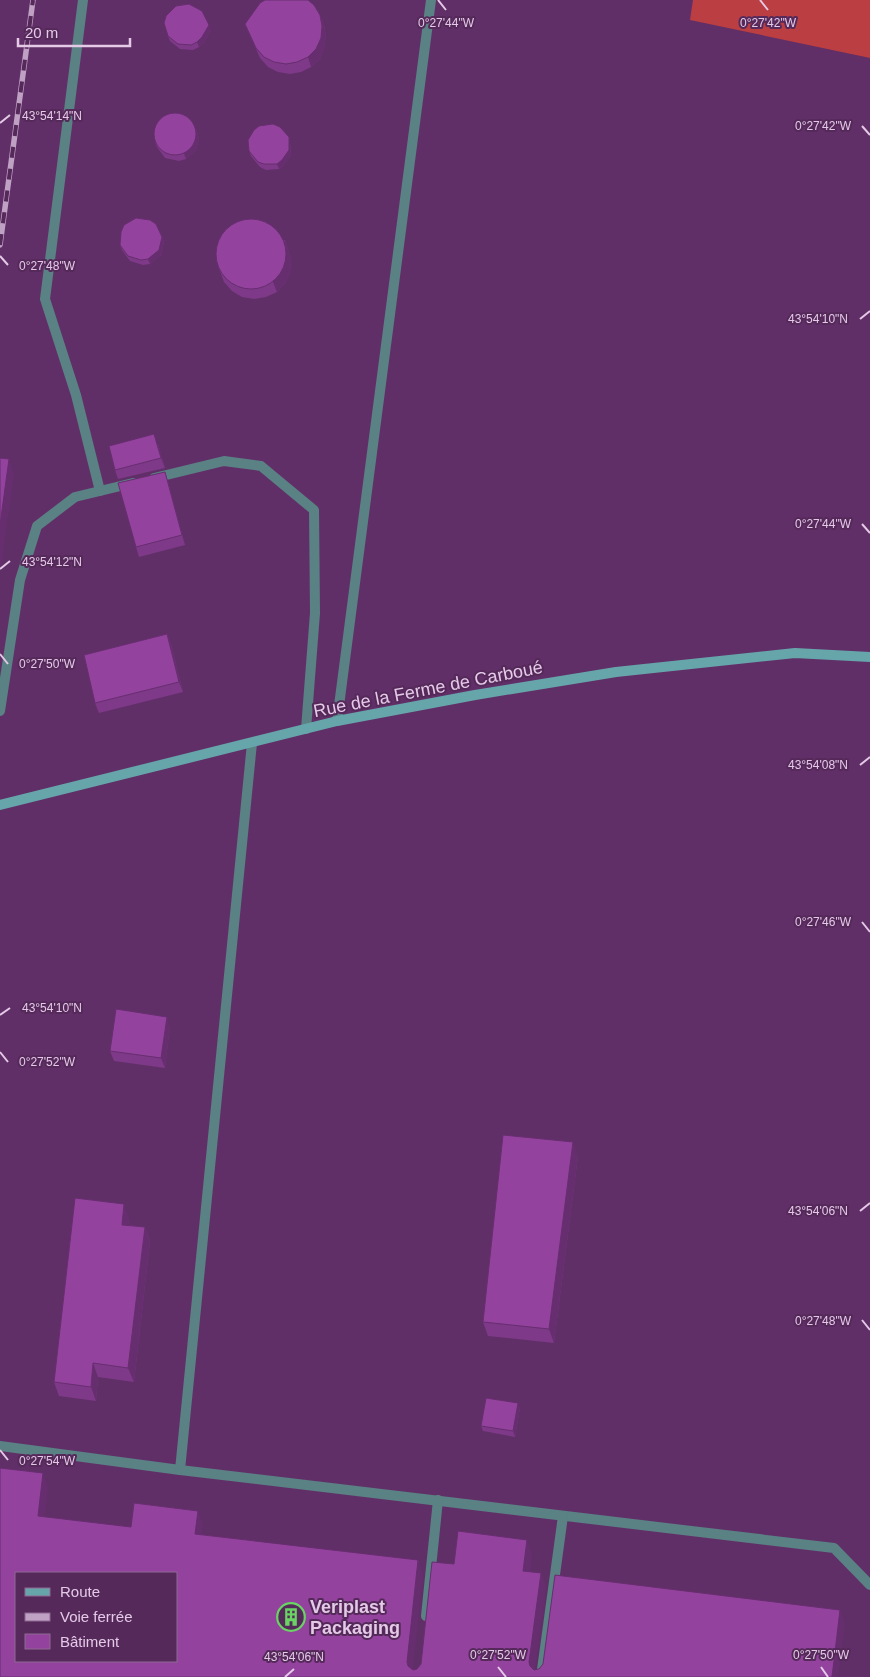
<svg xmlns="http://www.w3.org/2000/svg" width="870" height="1677" viewBox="0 0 870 1677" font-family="Arial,sans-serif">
	<rect width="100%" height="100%" fill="#55295a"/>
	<!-- built -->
	<path fill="#612f67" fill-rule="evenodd" d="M0,0H704L701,22L870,58V1677H0ZM16,1573H176V1661H16Z"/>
	<!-- forest -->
	<path fill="#bb3f42" d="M693,0H870V58L690,20Z"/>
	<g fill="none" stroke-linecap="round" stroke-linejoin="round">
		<!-- lane -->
		<g stroke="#5a8184" stroke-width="10">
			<path d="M83,0L45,299L76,395L100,491"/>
			<path d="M154,478L224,461L261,466L314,510L315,613L306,729"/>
			<path d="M0,711L20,580L37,526L75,497L133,483"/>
			<path d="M337,721L431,0"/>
			<path d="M0,1446L180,1470L252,743"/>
			<path d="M180,1470L834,1548L870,1585"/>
			<path d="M426,1616L438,1500"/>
			<path d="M541,1677L563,1516"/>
		</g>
		<!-- secondary -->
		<path stroke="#66a6ab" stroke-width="10" d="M0,805L337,721L475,695L616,672L795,653L870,657"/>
		<defs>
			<path id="rail" d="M0,245L33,0"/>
		</defs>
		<!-- rail casing -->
		<use href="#rail" stroke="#bfa1c3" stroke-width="5.5"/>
		<!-- rail -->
		<use href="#rail" stroke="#55295a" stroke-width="4" stroke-dasharray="11" stroke-linecap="butt"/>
	</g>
	<!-- wall -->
	<g fill="#7e3988">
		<path d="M320,15L324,25L326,36L324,48L320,59L311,67L301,72L290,74L278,72L268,67L260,58L245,24Z"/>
		<path d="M211,30L204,43L199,47L193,50L180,49L170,41L168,36Z"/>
		<path d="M196,129L199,139L196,150L186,159L179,161L165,158L157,147L155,142Z"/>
		<path d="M290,142L291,155L284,165L279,169L266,170L260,167L251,156L249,151Z"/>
		<path d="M162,237L164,242L161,255L150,264L143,265L130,261L122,250L120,245Z"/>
		<path d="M285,240L288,250L291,261L290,272L285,283L277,292L266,297L254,299L242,297L232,291L224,282L216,260Z"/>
		<path d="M158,444L165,468L118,479L115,470Z"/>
		<path d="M168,482L185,545L139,557L136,547Z"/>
		<path d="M167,634L171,644L183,692L99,713L95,703Z"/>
		<path d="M170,1026L165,1068L114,1061L110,1051Z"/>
		<path d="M578,1156L554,1343L488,1336L483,1322Z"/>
		<path d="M129,1218L128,1225L145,1227L150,1241L134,1382L98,1377L96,1401L59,1396L54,1382Z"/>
		<path d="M520,1408L515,1437L483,1431L481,1426Z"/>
	</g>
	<!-- shaded-wall -->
	<g fill="#672e6f">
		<path d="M320,15L324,25L326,36L324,48L320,59L311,67L308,57Z"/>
		<path d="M209,25L211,30L204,43L199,47L197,42Z"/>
		<path d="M195,124L199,139L196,150L186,159L184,154Z"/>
		<path d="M289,137L290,142L291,155L284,165L279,169L277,164Z"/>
		<path d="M162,237L164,242L161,255L150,264L148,259Z"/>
		<path d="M285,240L288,250L291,261L290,272L285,283L277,292L273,282Z"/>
		<path d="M154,434L158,444L165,468L161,458Z"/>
		<path d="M9,459L14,473L0,575V525Z"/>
		<path d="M165,472L168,482L185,545L182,535Z"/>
		<path d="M167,634L171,644L183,692L179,682Z"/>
		<path d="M167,1017L170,1026L165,1068L161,1058Z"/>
		<path d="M573,1142L578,1156L554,1343L549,1329Z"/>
		<path d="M124,1204L129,1218L127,1239L122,1225Z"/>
		<path d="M145,1227L150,1241L134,1382L128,1368Z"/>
		<path d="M93,1363L98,1377L96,1401L91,1387Z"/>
		<path d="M518,1403L520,1408L515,1437L513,1431Z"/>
		<path d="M43,1473L48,1487L43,1531L38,1516Z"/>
		<path d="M198,1511L203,1525L200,1548L195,1534Z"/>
		<path d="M527,1540L532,1554L529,1585L523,1571Z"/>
		<path d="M418,1560L423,1574L412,1677L407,1662Z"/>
		<path d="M541,1573L546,1587L534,1676L530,1666L529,1662Z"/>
		<path d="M840,1610L845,1624L838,1677H832Z"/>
	</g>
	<!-- building -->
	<g fill="#93429e" stroke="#672e6f" fill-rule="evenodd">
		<path d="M265,0H308L314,5L320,15L322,26L321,38L316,49L308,57L297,62L286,64L274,62L264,57L256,48L245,24L260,3Z"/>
		<path d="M189,4L202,11L209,25L202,37L197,42L191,45L178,44L168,36L164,23L166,16L176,6Z"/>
		<circle cx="175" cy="134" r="21"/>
		<path d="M273,124L280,127L289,137V150L282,160L277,164H264L258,162L249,151L248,140L254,130L259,126Z"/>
		<path d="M136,218L150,220L156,224L162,237L159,250L148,259L141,260L128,256L120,245L121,232L124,225Z"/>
		<circle cx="251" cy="254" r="35"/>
		<path d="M154,434L161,458L115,470L109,446Z"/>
		<path d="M0,458L9,459L0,525Z"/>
		<path d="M165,472L182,535L136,547L118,483Z"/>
		<path d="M167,634L179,682L95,703L84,655Z"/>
		<path d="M116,1009L167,1017L161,1058L110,1051Z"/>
		<path d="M503,1135L573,1142L549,1329L483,1322Z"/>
		<path d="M75,1198L124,1204L122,1225L145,1227L128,1368L93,1363L91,1387L54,1382Z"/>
		<path d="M486,1398L518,1403L513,1431L481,1426Z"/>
		<path d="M0,1468L43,1473L38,1516L131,1527L134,1503L198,1511L195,1534L418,1560L407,1662L408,1666L413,1670L417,1669L421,1664L432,1562L454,1564L458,1531L527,1540L523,1571L541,1573L529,1662L530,1666L534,1670L539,1669L543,1664L555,1575L840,1610L832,1677H0ZM16,1573H176V1661H16Z"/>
	</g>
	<!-- ticks -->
	<path fill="none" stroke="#e4cae7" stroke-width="2" d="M438,0L446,10M760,0L768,10M0,123L10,115M862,126L870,135M0,256L8,265M860,319L870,311M862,524L870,533M0,569L10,561M0,654L8,664M860,765L870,757M862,922L870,932M0,1015L10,1008M0,1052L8,1062M860,1211L870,1203M862,1320L870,1330M0,1450L8,1460M498,1667L506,1677M821,1667L828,1677M285,1677L294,1669"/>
	<!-- icons -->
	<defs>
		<symbol id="building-ring" viewBox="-11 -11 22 22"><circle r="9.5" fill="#55295a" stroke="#69d464" stroke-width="1.5"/><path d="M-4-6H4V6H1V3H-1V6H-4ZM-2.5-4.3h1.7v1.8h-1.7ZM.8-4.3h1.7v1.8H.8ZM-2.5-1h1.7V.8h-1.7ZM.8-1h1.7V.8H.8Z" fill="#69d464"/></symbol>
	</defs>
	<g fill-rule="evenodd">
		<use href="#building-ring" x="275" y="1601" width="32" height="32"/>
	</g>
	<g text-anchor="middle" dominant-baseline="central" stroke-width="4" stroke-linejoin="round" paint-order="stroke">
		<!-- street labels -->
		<g font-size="18" fill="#e4cae7" stroke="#55295a">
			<text transform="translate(428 689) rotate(-11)">Rue de la Ferme de Carboué</text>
		</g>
		<!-- poi labels -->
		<g font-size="18" font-weight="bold" fill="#e4cae7" stroke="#55295a" text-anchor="start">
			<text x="310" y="1607">Veriplast<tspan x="310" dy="21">Packaging</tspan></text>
		</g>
	</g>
	<g font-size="12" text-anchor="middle" fill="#e4cae7" stroke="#55295a" stroke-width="4" stroke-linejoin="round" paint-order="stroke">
		<text x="446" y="27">0°27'44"W</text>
		<text x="768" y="27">0°27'42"W</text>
		<text x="52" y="120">43°54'14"N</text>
		<text x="823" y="130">0°27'42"W</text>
		<text x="47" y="270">0°27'48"W</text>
		<text x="818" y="323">43°54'10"N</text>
		<text x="823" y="528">0°27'44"W</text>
		<text x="52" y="566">43°54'12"N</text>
		<text x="47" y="668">0°27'50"W</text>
		<text x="818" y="769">43°54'08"N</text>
		<text x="823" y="926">0°27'46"W</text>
		<text x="52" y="1012">43°54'10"N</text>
		<text x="47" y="1066">0°27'52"W</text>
		<text x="818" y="1215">43°54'06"N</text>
		<text x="823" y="1325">0°27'48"W</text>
		<text x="47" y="1465">0°27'54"W</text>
		<text x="498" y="1659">0°27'52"W</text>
		<text x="821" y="1659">0°27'50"W</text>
		<text x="294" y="1661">43°54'06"N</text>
	</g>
	<!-- legend -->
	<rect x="15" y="1572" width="162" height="90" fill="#55295a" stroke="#8e6992"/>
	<rect x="25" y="1588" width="25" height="8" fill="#66a6ab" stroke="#8e6992"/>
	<text x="60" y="1597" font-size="15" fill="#e4cae7">Route</text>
	<rect x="25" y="1613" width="25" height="8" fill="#bfa1c3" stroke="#8e6992"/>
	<text x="60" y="1622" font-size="15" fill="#e4cae7">Voie ferrée</text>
	<rect x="25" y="1634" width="25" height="15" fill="#93429e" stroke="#8e6992"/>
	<text x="60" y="1647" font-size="15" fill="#e4cae7">Bâtiment</text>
	<!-- scale -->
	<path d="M18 38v8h112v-8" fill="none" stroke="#e4cae7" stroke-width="2.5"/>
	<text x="25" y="38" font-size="15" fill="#e4cae7" stroke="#55295a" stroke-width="4" paint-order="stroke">20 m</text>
</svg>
